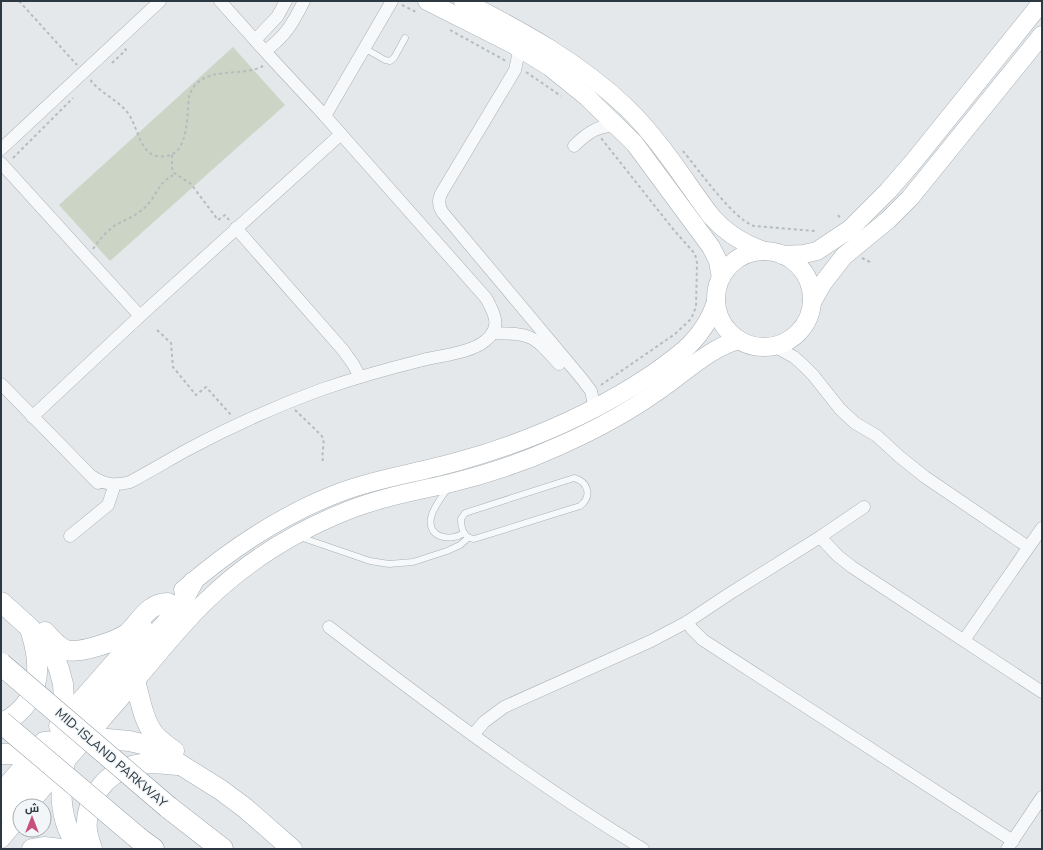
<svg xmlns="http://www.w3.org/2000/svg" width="1043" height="850" viewBox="0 0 1043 850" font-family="'Nunito Sans',Cairo,sans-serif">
	<rect width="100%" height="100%" fill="#e4e8eb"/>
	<!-- green -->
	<path fill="#ccd4c5" d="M233,47L285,105L110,261L59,205Z"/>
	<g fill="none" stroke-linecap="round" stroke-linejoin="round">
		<defs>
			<g id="lane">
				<path d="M364,48L385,60L390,61L394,58L405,38"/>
				<path d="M574,478C589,482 592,497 580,506L474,539C464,538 461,528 461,519L465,513Z"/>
				<path d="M448,488C442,497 433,507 431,518C427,538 451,542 464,533"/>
				<path d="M300,537L370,561L389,564L413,562L447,551L460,545L468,538"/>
			</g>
			<g id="street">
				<path d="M255,40L277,17L286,1"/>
				<path d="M516,46L518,56L515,70L442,192C438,199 438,206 443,213L582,379L591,391L595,409"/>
				<path d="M265,51C285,37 293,23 304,1"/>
				<path d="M325,116L392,1"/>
				<path d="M574,146C587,133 600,123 620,127"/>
				<path d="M1,149L160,1"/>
				<path d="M1,163L140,316"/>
				<path d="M236,228L343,350L353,364L360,377"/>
				<path d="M492,333C532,334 532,334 559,364"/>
				<path d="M774,346L794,357L803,365L813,375L840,409L855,423L877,436L900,457L925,477L1028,547"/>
				<path d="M1,384L98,483"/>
				<path d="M32,417L140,316L341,134"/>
				<path d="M93,477C105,485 116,486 130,482C149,472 167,461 185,451C230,427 276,406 323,389C355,378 387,369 419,361C437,356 471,353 485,341C502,328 495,314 486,298L325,116L272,59L220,1"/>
				<path d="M70,536L108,505L113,490"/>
				<path d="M820,537L838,556L852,567L1042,692"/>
				<path d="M687,622L692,629L703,640L1013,841"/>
				<path d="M329,627C430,705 533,782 643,849"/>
				<path d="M964,640L1042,528"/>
				<path d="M473,735L484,722L504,707L651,641L687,622L729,594L820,537L864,507"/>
				<path d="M1007,849L1042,797"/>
			</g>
			<g id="secondary">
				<path d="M427,1L516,46L550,67L587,97L635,144L711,247L718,261L721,278"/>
				<path d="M463,1C522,31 579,62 627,108C660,140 684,180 711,216C726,233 743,244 765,251"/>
				<circle cx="764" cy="299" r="48"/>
				<path d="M782,255L804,254L817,251L850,229L888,191L914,161L1042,2"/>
				<path d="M812,302L823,283L844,256L888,220L910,198L1042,35"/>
				<path d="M183,590C229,550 283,514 341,492C378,478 417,473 456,462C525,443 591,415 651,375C681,354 704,338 716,302"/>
				<path d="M58,726L144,628"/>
				<path d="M1,792L41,745"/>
				<path d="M28,806C63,763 100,722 136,680C159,653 181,625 206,601C247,561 296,531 349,510C382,497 417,491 451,483C488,474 524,462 559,446C593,431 627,413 658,391C683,374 711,347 739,340"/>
				<path d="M1,839L20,816"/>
			</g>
			<g id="primary">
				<path d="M1,602L30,628L44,643L54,656L59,669L63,684L65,718L63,729L55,748L1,813"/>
				<path d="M45,632C51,639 58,647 66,650C79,654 118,641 128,633C141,621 148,603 168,603"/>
				<path d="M135,681C140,698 143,720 154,734C160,741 167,746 174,751"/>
				<path d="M1,724C40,704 43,670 31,632"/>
				<path d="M44,742L96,738L129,741L147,745L165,755L221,790L245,808L292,849"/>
				<path d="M1,754H18L49,749"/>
				<path d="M32,849L44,847L61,849"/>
				<path d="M80,849C49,811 61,749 87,712L168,621L182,602L193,582"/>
				<path d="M92,849C90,843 88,837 87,831C84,802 104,774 132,766C147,761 163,764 178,765"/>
			</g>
			<g id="highway">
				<path d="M168,807L222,849"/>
				<path d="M138,838L153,849"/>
			</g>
		</defs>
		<!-- lane casing -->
		<use href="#lane" stroke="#a9b0b5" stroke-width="7"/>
		<!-- street casing -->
		<use href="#street" stroke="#a9b0b5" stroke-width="13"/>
		<!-- secondary casing -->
		<use href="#secondary" stroke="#a9b0b5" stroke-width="19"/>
		<!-- primary casing -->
		<use href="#primary" stroke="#a3afb6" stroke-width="21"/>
		<!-- highway casing -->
		<use href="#highway" stroke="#8c99a1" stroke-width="23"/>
		<!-- path -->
		<g stroke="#b5bbbe" stroke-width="2" stroke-dasharray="3 3" stroke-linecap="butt">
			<path d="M19,1L77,65"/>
			<path d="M402,5L418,13"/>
			<path d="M450,30L506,61"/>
			<path d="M112,63L126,50L124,48"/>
			<path d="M526,72L561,96"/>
			<path d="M92,80L91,81C102,94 118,100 128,113C136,124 139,145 150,153C154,156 160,157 165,156C189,155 187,114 189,97C199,63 239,79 263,66"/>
			<path d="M683,151C698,169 734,220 754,226L816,231"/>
			<path d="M172,155V167L173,172L191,184L218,220L225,215L229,220"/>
			<path d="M13,158L73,98"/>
			<path d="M838,215L841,219"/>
			<path d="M93,249C99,240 106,232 114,226C126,219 139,215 148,204C159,191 158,183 175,174"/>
			<path d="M862,258L870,262"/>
			<path d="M157,330L171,343L173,367L196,395L206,387L231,415"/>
			<path d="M601,385L675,334L691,319L696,307L697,263L695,254L673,229L601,138"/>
			<path d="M295,410C300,415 321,434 323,438C325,445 321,453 323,461"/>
		</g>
		<!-- lane -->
		<use href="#lane" stroke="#f6f8f9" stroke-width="6"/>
		<!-- street -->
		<use href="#street" stroke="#f6f8f9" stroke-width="12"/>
		<!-- secondary -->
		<use href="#secondary" stroke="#fff" stroke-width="18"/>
		<!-- primary -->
		<use href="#primary" stroke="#fff" stroke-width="20"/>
		<!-- highway -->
		<use href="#highway" stroke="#fff" stroke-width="22"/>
		<defs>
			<g id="highway-bridge">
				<path d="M1,664L168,807"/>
				<path d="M1,722L138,838"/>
			</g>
		</defs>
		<!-- highway-bridge casing -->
		<use href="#highway-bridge" stroke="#8c99a1" stroke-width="23" stroke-linecap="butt"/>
		<!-- highway-bridge -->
		<use href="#highway-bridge" stroke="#fff" stroke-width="22"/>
	</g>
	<g text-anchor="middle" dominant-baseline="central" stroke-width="3" stroke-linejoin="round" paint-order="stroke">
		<!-- street labels -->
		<g font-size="13" fill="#2c3942" stroke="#f3f6f8">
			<text transform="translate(111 758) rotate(41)">MID-ISLAND PARKWAY</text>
		</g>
	</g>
	<!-- border -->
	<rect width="1043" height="850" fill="none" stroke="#2c3942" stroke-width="4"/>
	<!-- north arrow -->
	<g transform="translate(32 818)"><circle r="19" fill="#f3f6f8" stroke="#a3aaaf"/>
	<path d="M0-3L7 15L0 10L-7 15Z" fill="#c8507d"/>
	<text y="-6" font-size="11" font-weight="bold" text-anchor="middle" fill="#2c3942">ش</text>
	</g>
</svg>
